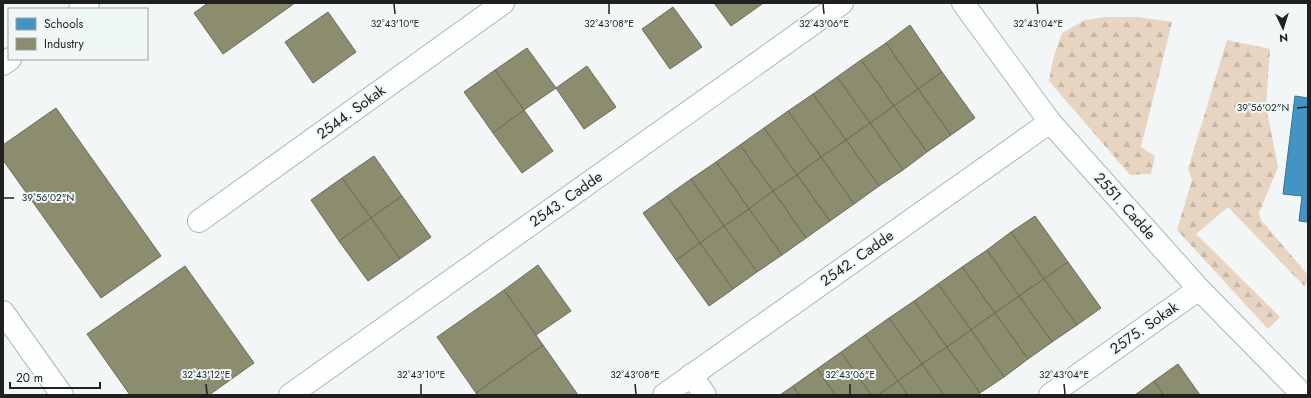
<svg xmlns="http://www.w3.org/2000/svg" width="1311" height="398" viewBox="0 0 1311 398" font-family="Jost,sans-serif">
	<defs>
		<pattern id="forest-firs" width="22" height="20" patternUnits="userSpaceOnUse"><rect width="22" height="20" fill="#e8d5c1"/><path d="M5 1l3.5 6h-7zM16 11l3.5 6h-7z" fill="#c7b7a6"/></pattern>
	</defs>
	<rect width="100%" height="100%" fill="#f2f6f6"/>
	<!-- forest -->
	<g fill="url(#forest-firs)">
		<path d="M1105,17H1139L1172,22L1141,147L1155,156L1151,174L1130,175L1049,81L1053,59L1062,33L1085,20Z"/>
		<path d="M1227,40L1270,49L1266,106L1278,167L1259,213L1261,220L1308,275V282L1304,286L1228,207L1196,234L1280,317L1268,329L1177,230L1192,180L1188,169Z"/>
	</g>
	<!-- schools -->
	<path fill="#4393c3" stroke="#387192" d="M1295,96L1308,98V222L1299,221L1302,196L1283,194Z"/>
	<!-- industry -->
	<g fill="#8c8c6e" stroke="#6b6c57">
		<path d="M208,3H295L223,54L194,13Z"/>
		<path d="M714,3H762V4L731,26Z"/>
		<path d="M673,7L702,47L670,69L642,29Z"/>
		<path d="M328,12L356,52L313,83L285,42Z"/>
		<path d="M910,25L942,72L918,89L886,43Z"/>
		<path d="M886,43L918,89L894,106L861,60Z"/>
		<path d="M527,48L556,88L524,110L495,70Z"/>
		<path d="M861,60L894,106L870,123L837,77Z"/>
		<path d="M587,66L616,107L584,129L556,88Z"/>
		<path d="M495,70L524,110L493,133L464,92Z"/>
		<path d="M942,72L975,118L951,135L918,89Z"/>
		<path d="M837,77L870,123L846,140L813,94Z"/>
		<path d="M918,89L951,135L927,152L894,106Z"/>
		<path d="M813,94L846,140L821,157L788,111Z"/>
		<path d="M894,106L927,152L903,170L870,123Z"/>
		<path d="M56,108L161,256L101,298L3,160V145Z"/>
		<path d="M524,110L553,151L522,173L493,133Z"/>
		<path d="M788,111L821,157L797,175L764,128Z"/>
		<path d="M870,123L903,170L879,186L846,140Z"/>
		<path d="M764,128L797,175L773,191L740,145Z"/>
		<path d="M846,140L879,186L854,204L821,157Z"/>
		<path d="M740,145L773,191L749,209L716,162Z"/>
		<path d="M374,156L402,196L371,218L342,178Z"/>
		<path d="M821,157L854,204L830,221L797,175Z"/>
		<path d="M716,162L749,209L724,226L691,179Z"/>
		<path d="M797,175L830,221L806,238L773,191Z"/>
		<path d="M342,178L371,218L339,241L311,200Z"/>
		<path d="M691,179L724,226L700,243L667,196Z"/>
		<path d="M773,191L806,238L782,255L749,209Z"/>
		<path d="M402,196L431,237L400,259L371,218Z"/>
		<path d="M667,196L700,243L676,260L643,213Z"/>
		<path d="M749,209L782,255L757,272L724,226Z"/>
		<path d="M1035,216L1068,262L1044,279L1011,232Z"/>
		<path d="M371,218L400,259L368,281L339,241Z"/>
		<path d="M724,226L757,272L733,289L700,243Z"/>
		<path d="M1011,232L1044,279L1019,296L987,250Z"/>
		<path d="M700,243L733,289L709,306L676,260Z"/>
		<path d="M987,250L1019,296L995,313L962,267Z"/>
		<path d="M1068,262L1101,308L1077,325L1044,279Z"/>
		<path d="M538,265L571,311L536,335L504,290Z"/>
		<path d="M185,266L254,363L209,395H130L87,334Z"/>
		<path d="M962,267L995,313L971,330L938,284Z"/>
		<path d="M1044,279L1077,325L1052,342L1019,296Z"/>
		<path d="M938,284L971,330L947,347L914,301Z"/>
		<path d="M504,290L543,345L476,393L437,337Z"/>
		<path d="M1019,296L1052,342L1028,359L995,313Z"/>
		<path d="M914,301L947,347L922,364L889,318Z"/>
		<path d="M995,313L1028,359L1004,377L971,330Z"/>
		<path d="M889,318L922,364L898,381L865,335Z"/>
		<path d="M971,330L1004,377L980,393L947,347Z"/>
		<path d="M865,335L898,381L878,395H871L841,352Z"/>
		<path d="M543,345L578,395H478L476,393Z"/>
		<path d="M947,347L980,393L977,395H944L922,364Z"/>
		<path d="M841,352L871,395H835L817,369Z"/>
		<path d="M922,364L944,395H908L898,381Z"/>
		<path d="M1178,364L1200,395H1164L1154,381Z"/>
		<path d="M817,369L835,395H799L793,386Z"/>
		<path d="M898,381L908,395H878Z"/>
		<path d="M1154,381L1164,395H1135Z"/>
		<path d="M793,386L799,395H780Z"/>
	</g>
	<g fill="none" stroke-linecap="round" stroke-linejoin="round">
		<defs>
			<g id="minor">
				<path d="M199,221L503,3"/>
				<path d="M691,375L705,395"/>
				<path d="M1050,395L1199,289"/>
			</g>
			<g id="tertiary">
				<path d="M963,3L1050,122L1199,289L1303,395"/>
				<path d="M80,9L88,3"/>
				<path d="M3,64L10,59"/>
				<path d="M3,312L62,395"/>
				<path d="M290,395L842,3"/>
				<path d="M664,395L1050,122"/>
			</g>
		</defs>
		<!-- minor casing -->
		<use href="#minor" stroke="#b1b5b5" stroke-width="24"/>
		<!-- tertiary casing -->
		<use href="#tertiary" stroke="#b1b5b5" stroke-width="24"/>
		<!-- minor -->
		<use href="#minor" stroke="#fdfefe" stroke-width="22"/>
		<!-- tertiary -->
		<use href="#tertiary" stroke="#fdfefe" stroke-width="22"/>
	</g>
	<!-- ticks -->
	<path fill="none" stroke="#1e2120" stroke-width="1.5" d="M394,4L395,14M609,4V14M823,4L824,14M1037,4L1038,14M1297,108L1307,107M4,198H14M206,384L207,394M421,384V394M635,384L636,394M850,384V394M1064,384L1065,394"/>
	<g text-anchor="middle" dominant-baseline="central" stroke-width="4" stroke-linejoin="round" paint-order="stroke">
		<!-- street labels -->
		<g font-size="15" fill="#1e2120" stroke="#f0f8f7">
			<text transform="translate(351 112) rotate(-36)">2544. Sokak</text>
			<text transform="translate(566 199) rotate(-35)">2543. Cadde</text>
			<text transform="translate(1125 206) rotate(48)">2551. Cadde</text>
			<text transform="translate(857 258) rotate(-35)">2542. Cadde</text>
			<text transform="translate(1144 328) rotate(-35)">2575. Sokak</text>
		</g>
	</g>
	<g font-size="10" text-anchor="middle" fill="#1e2120" stroke="#f0f8f7" stroke-width="4" stroke-linejoin="round" paint-order="stroke">
		<text x="395" y="27">32°43'10"E</text>
		<text x="609" y="27">32°43'08"E</text>
		<text x="824" y="27">32°43'06"E</text>
		<text x="1038" y="27">32°43'04"E</text>
		<text x="1263" y="111">39°56'02"N</text>
		<text x="48" y="201">39°56'02"N</text>
		<text x="206" y="378">32°43'12"E</text>
		<text x="421" y="378">32°43'10"E</text>
		<text x="635" y="378">32°43'08"E</text>
		<text x="850" y="378">32°43'06"E</text>
		<text x="1064" y="378">32°43'04"E</text>
	</g>
	<!-- border -->
	<rect width="1311" height="398" fill="none" stroke="#1e2120" stroke-width="8"/>
	<!-- legend -->
	<rect x="8" y="8" width="140" height="52" fill="#f0f8f7" stroke="#9ca2a1"/>
	<rect x="16" y="18" width="20" height="12" fill="#4393c3" stroke="#9ca2a1"/>
	<text x="44" y="28" font-size="12" fill="#1e2120">Schools</text>
	<rect x="16" y="38" width="20" height="12" fill="#8c8c6e" stroke="#9ca2a1"/>
	<text x="44" y="48" font-size="12" fill="#1e2120">Industry</text>
	<!-- north arrow -->
	<g transform="translate(1283 28) rotate(176)" stroke="#f0f8f7" stroke-width="3" paint-order="stroke">
	<path d="M0-3L7 15L0 10L-7 15Z" fill="#1e2120"/>
	<text y="-6" font-size="11" font-weight="bold" text-anchor="middle" fill="#1e2120">N</text>
	</g>
	<!-- scale -->
	<path d="M10 382v6h90v-6" fill="none" stroke="#1e2120" stroke-width="2"/>
	<text x="16" y="382" font-size="12" fill="#1e2120" stroke="#f0f8f7" stroke-width="3" paint-order="stroke">20 m</text>
</svg>
